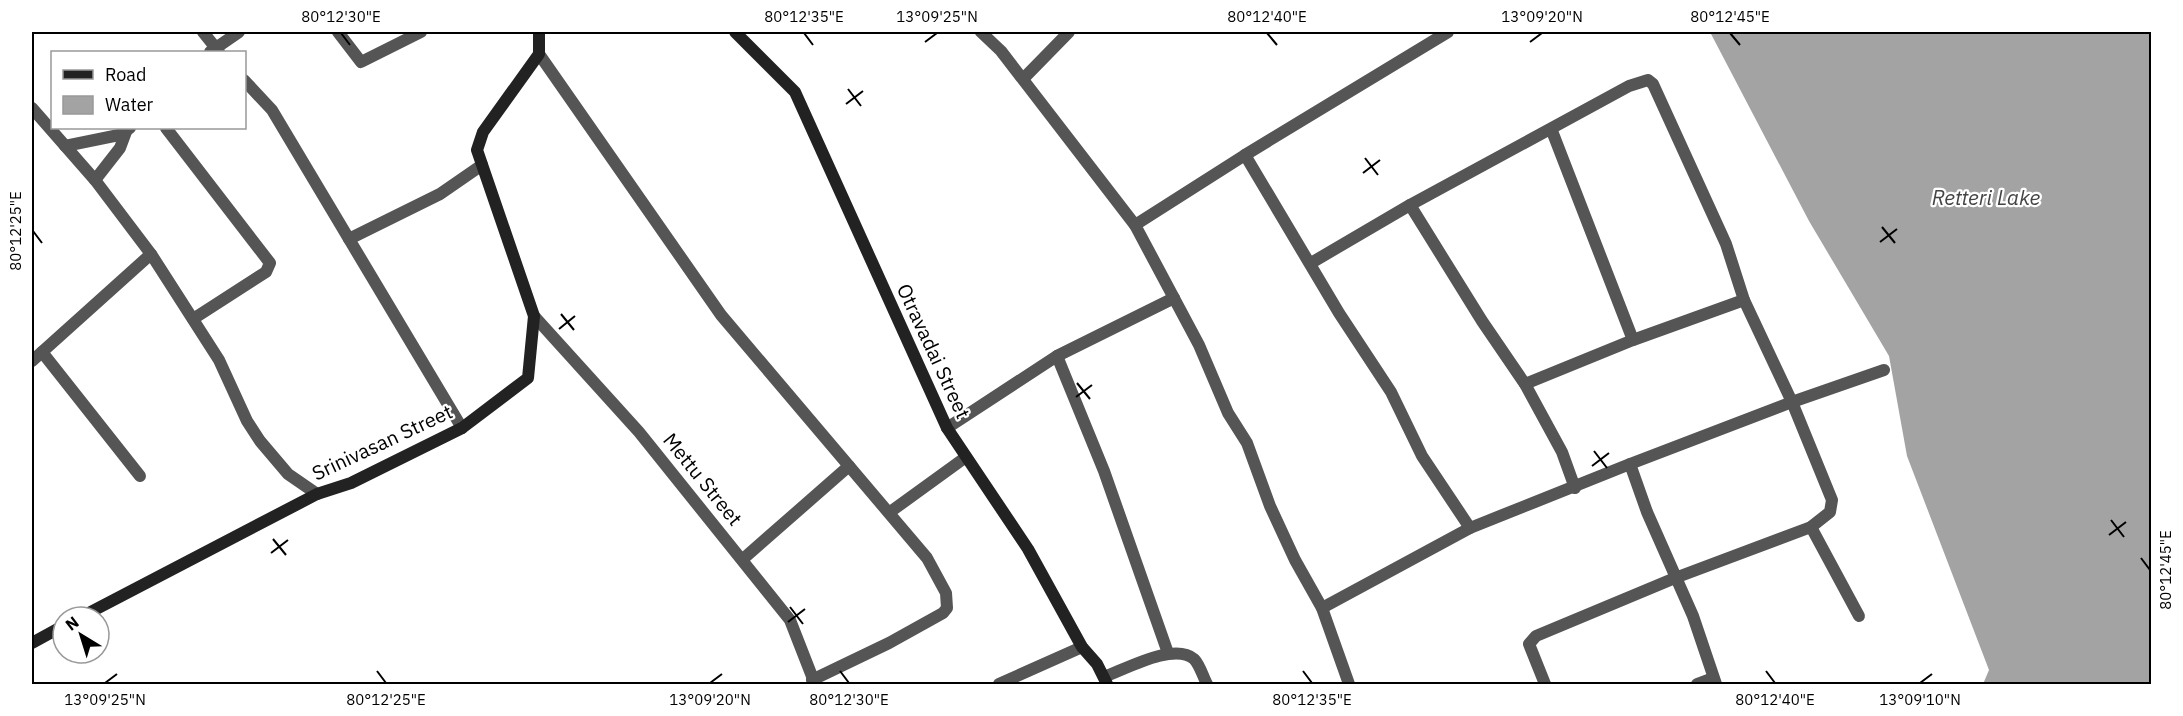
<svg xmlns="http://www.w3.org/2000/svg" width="2183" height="716" viewBox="0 0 2183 716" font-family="'IBM Plex Sans',sans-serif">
	<rect width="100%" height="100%" fill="#fff"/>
	<!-- water -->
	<path fill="#a3a3a3" d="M1710,32H2151V684H1983L1989,670L1907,456L1889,356L1809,221Z"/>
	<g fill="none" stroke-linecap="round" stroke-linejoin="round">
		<!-- street -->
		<g stroke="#555" stroke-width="12">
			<path d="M203,32L219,52"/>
			<path d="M338,32L361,62L421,32"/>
			<path d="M981,32L1001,51L1135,225"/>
			<path d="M210,52L239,32"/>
			<path d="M539,54L721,315L927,558L946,593L947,608L943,613L889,643L812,680"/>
			<path d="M1023,79L1069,32"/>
			<path d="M244,80L272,110L349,239L440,194L482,165"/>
			<path d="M32,108L95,180L151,254L32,361"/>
			<path d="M166,128L270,263L266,272L193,319"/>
			<path d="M1552,131L1633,340"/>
			<path d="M65,146L119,135L130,128"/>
			<path d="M1245,155L1448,32"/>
			<path d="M95,180L120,148L126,132"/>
			<path d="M1410,205L1629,86L1648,80L1653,84L1726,244L1744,300L1792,402L1832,500L1830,512L1811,527L1675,578L1536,636L1529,644L1545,684"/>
			<path d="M349,239L462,428"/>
			<path d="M151,254L219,360L247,421L260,441L288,474L317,494"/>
			<path d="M1311,263L1410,205L1482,321L1525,384L1562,452L1575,488"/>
			<path d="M534,316L639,432L790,620L815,684"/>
			<path d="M42,352L140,476"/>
			<path d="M1057,356L1104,471L1168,653"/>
			<path d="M1525,384L1633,340L1744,300"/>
			<path d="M947,428L1057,356L1174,298"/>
			<path d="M1630,464L1792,402L1884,370"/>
			<path d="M890,512L966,457"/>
			<path d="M1811,527L1859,616"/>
			<path d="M743,559L849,466"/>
			<path d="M1322,608L1470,528"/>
			<path d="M1104,677C1126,669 1174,642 1194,659C1200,665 1203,677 1207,684"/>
			<path d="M999,684L1082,647"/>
			<path d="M1349,684L1322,608L1295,560L1270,506L1247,443L1228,413L1199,345L1135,225L1245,155L1339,313L1391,392L1422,456L1470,528L1630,464L1647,512L1693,616L1716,684"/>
			<path d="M1697,684L1713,678"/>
		</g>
		<!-- secondary -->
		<g stroke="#222" stroke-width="12">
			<path d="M735,32L795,92L947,428L1028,549L1082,647L1097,664L1107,684"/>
			<path d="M81,617L317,494L351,483L462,428L528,378L534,316L477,150L483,132L539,54V32"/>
			<path d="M32,643L63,626"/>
		</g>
	</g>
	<!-- ticks -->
	<path fill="none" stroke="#000" stroke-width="2" d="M341,33L350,45M804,33L813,45M1267,33L1277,45M1730,33L1740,45M925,42L937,33M1530,42L1542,33M848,89L861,106M846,104L863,91M1365,158L1378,175M1363,173L1380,160M1882,227L1895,243M33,231L42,243M1880,242L1897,229M561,314L574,330M559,329L575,316M1077,383L1090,399M1076,397L1092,385M1594,451L1607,468M1592,466L1609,453M2111,520L2124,537M2109,535L2126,522M273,539L286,555M271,553L288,540M2141,558L2150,570M790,607L803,624M788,622L805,609M377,671L386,683M840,671L849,683M1303,671L1312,683M1766,671L1775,683M105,683L117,674M710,683L722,674M1920,683L1932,674"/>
	<g text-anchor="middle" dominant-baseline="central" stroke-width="4.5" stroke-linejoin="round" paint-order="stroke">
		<!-- street labels -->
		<g font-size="20" fill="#000" stroke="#fff">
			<text transform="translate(934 351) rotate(65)">Otravadai Street</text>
			<text transform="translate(382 442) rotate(-25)">Srinivasan Street</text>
			<text transform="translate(703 479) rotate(51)">Mettu Street</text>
		</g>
		<!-- water labels -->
		<g font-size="21" font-style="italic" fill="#444" stroke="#fff">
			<text x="1986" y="197">Retteri Lake</text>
		</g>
	</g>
	<!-- border -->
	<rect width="2183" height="716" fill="none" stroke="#ffffff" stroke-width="66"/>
	<!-- legend -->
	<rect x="51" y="51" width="195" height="78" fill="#ffffff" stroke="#999999" stroke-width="1.5"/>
	<rect x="63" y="70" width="30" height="9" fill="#222222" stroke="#999999" stroke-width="1.5"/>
	<text x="105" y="81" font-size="18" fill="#000000">Road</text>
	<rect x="63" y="96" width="30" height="18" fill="#a3a3a3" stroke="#999999" stroke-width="1.5"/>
	<text x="105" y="111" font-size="18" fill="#000000">Water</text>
	<!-- north arrow -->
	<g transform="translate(81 635) rotate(322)"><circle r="28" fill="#ffffff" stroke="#999999" stroke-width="1.5"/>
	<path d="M0-4.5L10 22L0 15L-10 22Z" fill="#000000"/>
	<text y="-9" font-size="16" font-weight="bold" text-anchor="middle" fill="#000000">N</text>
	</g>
	<rect x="33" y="33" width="2117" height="650" fill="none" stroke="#000" stroke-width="2"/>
	<g font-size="15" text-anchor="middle" fill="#000">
		<text x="341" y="22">80°12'30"E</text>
		<text x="804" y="22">80°12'35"E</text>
		<text x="937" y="22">13°09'25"N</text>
		<text x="1267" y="22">80°12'40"E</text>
		<text x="1542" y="22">13°09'20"N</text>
		<text x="1730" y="22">80°12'45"E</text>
		<text transform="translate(16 231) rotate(-90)" y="5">80°12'25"E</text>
		<text transform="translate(2166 570) rotate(-90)" y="5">80°12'45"E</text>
		<text x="105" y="705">13°09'25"N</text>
		<text x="386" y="705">80°12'25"E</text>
		<text x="710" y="705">13°09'20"N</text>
		<text x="849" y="705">80°12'30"E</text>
		<text x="1312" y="705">80°12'35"E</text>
		<text x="1775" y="705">80°12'40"E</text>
		<text x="1920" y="705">13°09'10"N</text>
	</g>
</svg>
